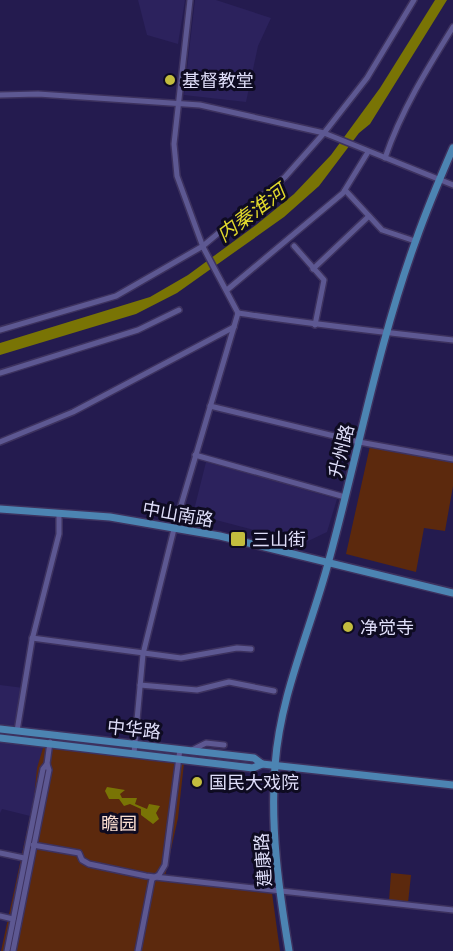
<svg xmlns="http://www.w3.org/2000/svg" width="453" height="951" viewBox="0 0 453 951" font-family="Roboto,'Noto Sans SC',sans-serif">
	<rect width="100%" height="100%" fill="#241b4f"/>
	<!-- built -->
	<g fill="#2c225d">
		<path d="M138,0H185L178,44L147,35Z"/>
		<path d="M195,0H216L271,18L258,46L246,102L184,95Z"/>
		<path d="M206,462L337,499L327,532L304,543L193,514Z"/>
		<path d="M0,685L24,688L17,731L0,729Z"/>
		<path d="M0,740L44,744L30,816L2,809L0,813Z"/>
	</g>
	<!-- green -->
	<g fill="#5c290d">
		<path d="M370,446L453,460V486L445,531L424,528L416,572L346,554Z"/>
		<path d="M59,743L184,763L178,818L164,881C200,882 236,888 272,893L280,951H1L34,798L37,768L43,748Z"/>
		<path d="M391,873L411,875L408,903L389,901Z"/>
	</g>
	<!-- water -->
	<g fill="#797405">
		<path d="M435,0H447L370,124L359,133L319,186L284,217L177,293L136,314L0,355V343L150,297L188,275L256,225L294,194L331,155L380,88Z"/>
		<path d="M107,787L125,790L120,794L122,798H137L135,804L147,809L149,804L160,806L156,813L159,819L153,824L141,815V809L130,804L124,806L119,799H109L105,791Z"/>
	</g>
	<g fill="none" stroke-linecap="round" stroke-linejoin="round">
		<defs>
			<g id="minor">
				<path d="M190,0L174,144L177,176L203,247L238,313"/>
				<path d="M0,95L38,94L200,105L324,133L453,185"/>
				<path d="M385,158C401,111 427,69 453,27"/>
				<path d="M345,190L382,230L415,241"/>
				<path d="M294,246L324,280L315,325"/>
				<path d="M313,269L369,216"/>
				<path d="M227,290L343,193L368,152"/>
				<path d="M238,313C310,324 381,332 453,340"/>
				<path d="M0,330L116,296L203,246L285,177L324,133L367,78L414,0"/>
				<path d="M0,373L138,330L179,310"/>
				<path d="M210,406L359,442L453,459"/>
				<path d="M0,442L73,412L234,327"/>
				<path d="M195,455L345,497"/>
				<path d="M32,638L181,658L237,648L251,649"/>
				<path d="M140,685L197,690L229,682L274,691"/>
				<path d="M17,731L32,640L59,534V513"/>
				<path d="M192,750L206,743L224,745"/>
				<path d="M134,753L143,654L174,529L238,313"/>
				<path d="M33,845L79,853L82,860L89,864L146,876L453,910"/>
				<path d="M0,853L24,858"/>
				<path d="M0,916L13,919"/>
				<path d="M7,951L43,769L47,764"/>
				<path d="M13,951L49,770L47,764L50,742"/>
				<path d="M138,951L152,879L159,875L165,865L180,749"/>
			</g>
			<g id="major">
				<path d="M0,509L110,517L220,536L453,593"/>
				<path d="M0,729L254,758L262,764L453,785"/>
				<path d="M0,738L253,768L262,764"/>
				<path d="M289,951C279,891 270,827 275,766C280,694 311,629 329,560C358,454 378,344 416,240C427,209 440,178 453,148"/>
			</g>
		</defs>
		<!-- minor casing -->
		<use href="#minor" stroke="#3d325f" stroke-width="8"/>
		<!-- major casing -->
		<use href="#major" stroke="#3d325f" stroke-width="10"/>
		<!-- minor -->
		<use href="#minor" stroke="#5d5892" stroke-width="5"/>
		<!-- major -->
		<use href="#major" stroke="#4c84b2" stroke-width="7"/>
	</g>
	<!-- markers -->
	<g fill="#c3bd3e" stroke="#0e0b21" stroke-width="2">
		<circle cx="170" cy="80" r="6"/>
		<rect x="230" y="531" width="16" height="16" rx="3"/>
		<circle cx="348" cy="627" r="6"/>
		<circle cx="197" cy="782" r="6"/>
	</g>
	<g text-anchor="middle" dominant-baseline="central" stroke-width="6" stroke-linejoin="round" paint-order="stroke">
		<!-- poi labels -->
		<g font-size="18" fill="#dfdef9" stroke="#0e0b21" text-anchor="start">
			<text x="182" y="80">基督教堂</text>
			<text x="252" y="539">三山街</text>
			<text x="360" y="627">净觉寺</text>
			<text x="209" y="782">国民大戏院</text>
		</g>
		<!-- street labels -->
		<g font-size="18" fill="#dfdef9" stroke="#0e0b21">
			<text transform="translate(341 451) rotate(-76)">升州路</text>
			<text transform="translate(178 514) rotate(10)">中山南路</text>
			<text transform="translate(134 729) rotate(6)">中华路</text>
			<text transform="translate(263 860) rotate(-94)">建康路</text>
		</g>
		<!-- park labels -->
		<g font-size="18" fill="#f9ded1" stroke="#0e0b21">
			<text x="119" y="823">瞻园</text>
		</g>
		<!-- water labels -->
		<g font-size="20" font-style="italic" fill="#e0d72c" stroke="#0e0b21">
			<text transform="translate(251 213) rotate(-37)">内秦淮河</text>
		</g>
	</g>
</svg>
